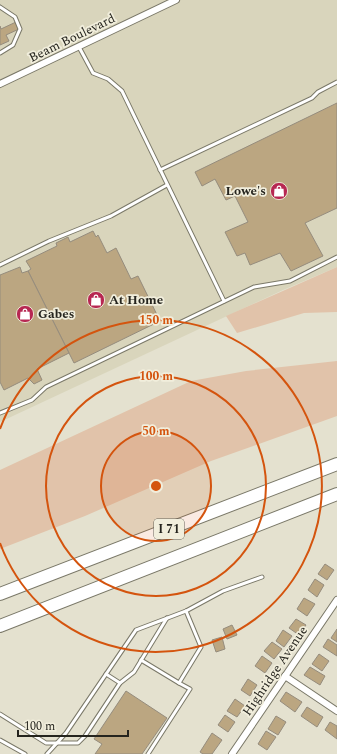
<svg xmlns="http://www.w3.org/2000/svg" width="337" height="754" viewBox="0 0 337 754" font-family="Spectral,serif">
	<rect width="100%" height="100%" fill="#e4e1cf"/>
	<!-- built -->
	<path fill="#d9d5bc" d="M0,0H337V267L283,290L0,422Z"/>
	<!-- green -->
	<g fill="#e1c3aa">
		<path d="M337,267V312L304,313L237,333L226,316Z"/>
		<path d="M337,361V416L211,461L85,516L0,549V470L191,381L246,371Z"/>
	</g>
	<!-- building -->
	<g fill="#bba681" stroke="#958c7d">
		<path d="M16,22L19,29L6,35L9,41L0,45V26L1,29Z"/>
		<path d="M337,103V208L305,223L323,256L291,271L280,253L250,265L245,253L237,256L225,232L248,222L235,196L226,200L215,179L202,186L195,172Z"/>
		<path d="M93,231L96,237L98,235L107,253L116,248L131,279L138,276L160,321L74,363L28,271L31,269L26,261L57,246L56,243L68,237L70,242Z"/>
		<path d="M20,267L22,273L28,271L69,353L37,369L42,380L34,384L28,378L4,390L0,382V275Z"/>
		<path d="M325,564L334,570L327,580L318,574Z"/>
		<path d="M315,579L324,585L317,597L308,590Z"/>
		<path d="M304,598L315,604L307,616L297,609Z"/>
		<path d="M296,619L306,625L299,635L289,628Z"/>
		<path d="M232,625L237,635L227,639L223,629Z"/>
		<path d="M337,629V642L331,638Z"/>
		<path d="M283,630L292,636L284,647L276,641Z"/>
		<path d="M222,637L225,649L216,652L212,640Z"/>
		<path d="M328,639L337,645V656L323,647Z"/>
		<path d="M272,642L282,649L274,659L264,651Z"/>
		<path d="M319,654L329,661L322,671L312,664Z"/>
		<path d="M262,656L272,663L265,673L255,666Z"/>
		<path d="M310,667L325,676L320,685L304,675Z"/>
		<path d="M248,679L257,685L250,696L241,690Z"/>
		<path d="M126,691L167,718L142,754H95L102,744L94,739Z"/>
		<path d="M286,692L302,702L295,712L280,701Z"/>
		<path d="M235,699L245,706L237,717L227,711Z"/>
		<path d="M307,707L323,717L317,727L301,716Z"/>
		<path d="M225,715L235,722L228,732L218,725Z"/>
		<path d="M276,716L286,722L278,735L268,729Z"/>
		<path d="M330,722L337,726V739L325,730Z"/>
		<path d="M266,731L276,737L267,750L258,744Z"/>
		<path d="M212,733L222,740L212,754H203L200,752Z"/>
	</g>
	<g fill="none" stroke-linecap="round" stroke-linejoin="round">
		<defs>
			<g id="lane">
				<path d="M0,7L15,17L20,29L13,45L0,53"/>
				<path d="M79,47L93,73L108,79L122,91L224,301"/>
				<path d="M160,170L312,98L318,92L337,82"/>
				<path d="M0,265L49,241L111,216L167,185"/>
				<path d="M0,413L32,400L46,387L254,287L290,281L337,257"/>
				<path d="M141,660L179,683"/>
				<path d="M106,674L120,683"/>
				<path d="M0,714L46,743H78L85,736L120,683L134,672L167,618"/>
				<path d="M0,740L25,754"/>
				<path d="M47,754L66,733L136,630L186,611L223,591L262,577"/>
				<path d="M148,754L190,689L179,683L201,647L186,611"/>
			</g>
			<g id="street">
				<path d="M0,84L176,0"/>
				<path d="M285,676L337,711"/>
				<path d="M232,754L337,600"/>
			</g>
			<g id="highway">
				<path d="M0,594L337,464"/>
				<path d="M0,626L337,494"/>
			</g>
		</defs>
		<!-- lane casing -->
		<use href="#lane" stroke="#7a7868" stroke-width="5"/>
		<!-- street casing -->
		<use href="#street" stroke="#7a7868" stroke-width="8"/>
		<!-- highway casing -->
		<use href="#highway" stroke="#7a7868" stroke-width="14"/>
		<!-- lane -->
		<use href="#lane" stroke="#fff" stroke-width="3"/>
		<!-- street -->
		<use href="#street" stroke="#fff" stroke-width="6"/>
		<!-- highway -->
		<use href="#highway" stroke="#fff" stroke-width="12"/>
	</g>
	<!-- distance rings -->
	<circle cx="156" cy="486" r="55" fill="#d4540e" fill-opacity=".12"/>
	<g fill="none" stroke="#d4540e" stroke-width="2">
		<circle cx="156" cy="486" r="55"/>
		<circle cx="156" cy="486" r="110"/>
		<path d="M0 429A166 166 0 1 1 0 543"/>
	</g>
	<!-- icons -->
	<defs>
		<symbol id="shop-disc" viewBox="-11 -11 22 22"><circle r="9.5" fill="#b72752" stroke="#f1eedc"/><path d="M-5-2.5h2.3a2.7 3.5 0 0 1 5.4 0H5L5.5 6h-11ZM-1.5-2.5h3a1.5 2.3 0 0 0-3 0Z" fill="#fff"/></symbol>
	</defs>
	<g fill-rule="evenodd">
		<use href="#shop-disc" x="269" y="181" width="20" height="20"/>
		<use href="#shop-disc" x="86" y="290" width="20" height="20"/>
		<use href="#shop-disc" x="15" y="304" width="20" height="20"/>
	</g>
	<g text-anchor="middle" dominant-baseline="central" stroke-width="3.5" stroke-linejoin="round" paint-order="stroke">
		<!-- shield labels -->
		<rect fill="#f1eedc" stroke="#626157" stroke-width="1" x="154" y="519" width="30" height="20" rx="3"/>
		<g font-size="12" font-weight="bold" fill="#25241e">
			<text x="169" y="529">I 71</text>
		</g>
		<!-- street labels -->
		<g font-size="13" fill="#25241e" stroke="#f1eedc">
			<text transform="translate(72 38) rotate(-26)">Beam Boulevard</text>
			<text transform="translate(275 671) rotate(-56)">Highridge Avenue</text>
		</g>
		<!-- poi labels -->
		<g font-size="13" font-weight="bold" fill="#25241e" stroke="#f1eedc" text-anchor="start">
			<text x="266" y="191" text-anchor="end">Lowe's</text>
			<text x="109" y="300">At Home</text>
			<text x="38" y="314">Gabes</text>
		</g>
	</g>
	<circle cx="156" cy="486" r="6" fill="#d4540e" stroke="#f1eedc" stroke-width="2"/>
	<g font-size="12" text-anchor="middle" font-weight="bold" fill="#d4540e" stroke="#f1eedc" stroke-width="3.5" stroke-linejoin="round" paint-order="stroke">
		<text x="156" y="324">150 m</text>
		<text x="156" y="380">100 m</text>
		<text x="156" y="435">50 m</text>
	</g>
	<!-- scale -->
	<path d="M18 730v6h110v-6" fill="none" stroke="#25241e" stroke-width="2"/>
	<text x="24" y="730" font-size="12" fill="#25241e" stroke="#f1eedc" stroke-width="3" paint-order="stroke">100 m</text>
</svg>
